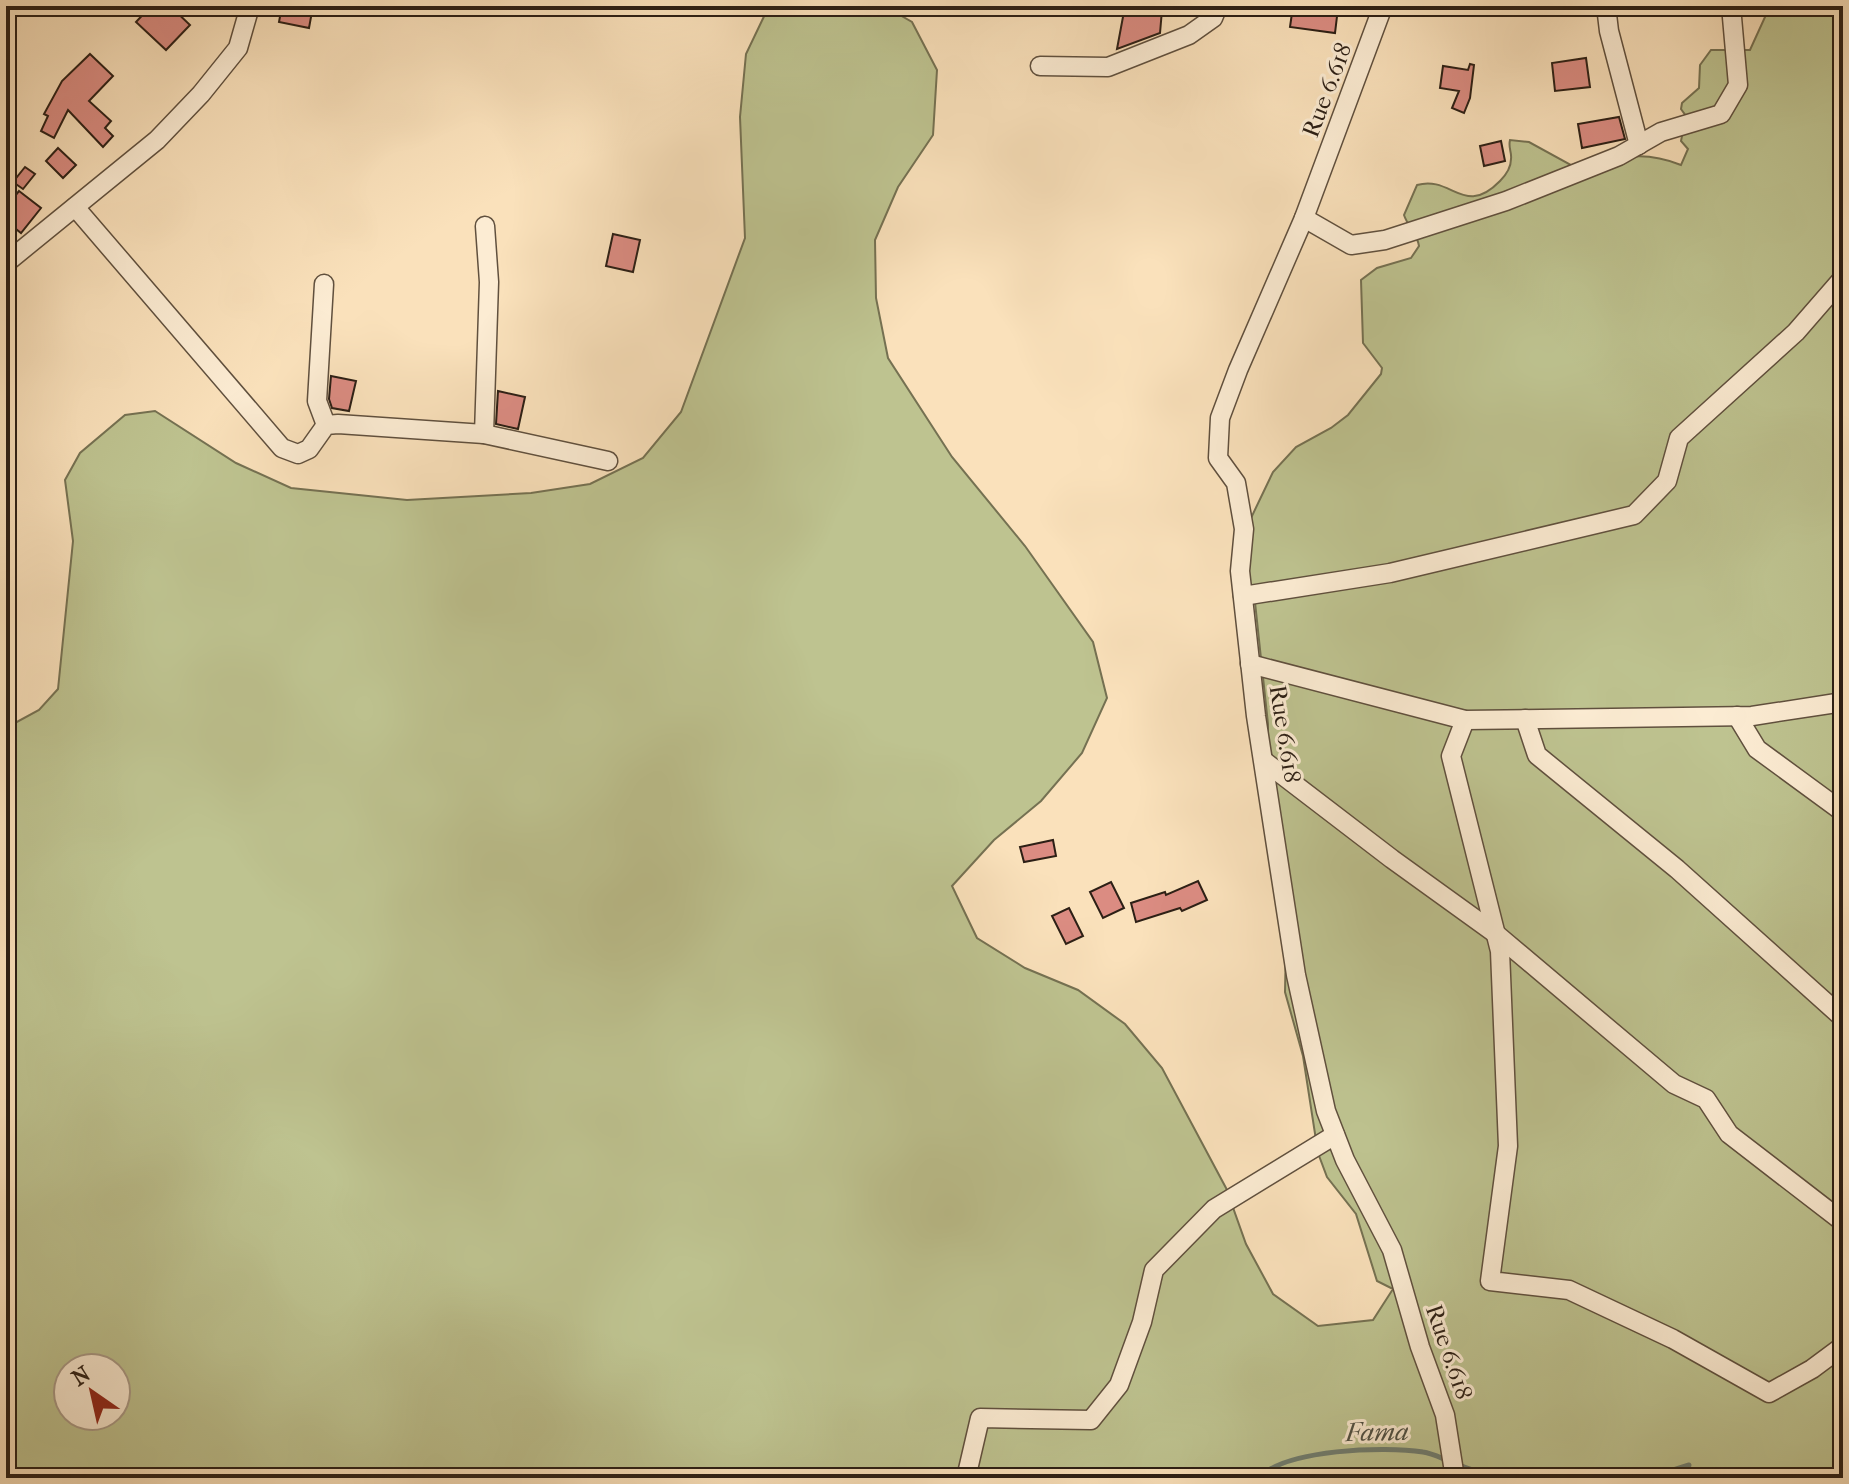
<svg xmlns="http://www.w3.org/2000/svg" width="1849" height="1484" viewBox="0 0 1849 1484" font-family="'IM FELL French Canon',serif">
	<rect width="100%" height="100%" fill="#fae1bb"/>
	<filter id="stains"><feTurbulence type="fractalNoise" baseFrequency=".0025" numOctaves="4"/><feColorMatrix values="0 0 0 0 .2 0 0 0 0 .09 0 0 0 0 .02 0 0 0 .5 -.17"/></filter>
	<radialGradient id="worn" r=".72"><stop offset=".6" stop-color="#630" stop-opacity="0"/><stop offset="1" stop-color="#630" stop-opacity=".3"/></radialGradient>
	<!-- green -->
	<path fill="#bec390" stroke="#757152" stroke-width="2" fill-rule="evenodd" d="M769,6H884L912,22L937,70L933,135L898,187L875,240L876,298L888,358L952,457L1025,546L1093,642L1107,698L1082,753L1041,801L994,840L952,886L977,938L1025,968L1078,990L1125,1024L1162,1068L1226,1188L1246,1244L1273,1294L1318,1326L1373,1320L1393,1289L1377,1281L1356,1214L1327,1177L1318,1153L1303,1056L1285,992L1286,942L1268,740V724L1254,593L1249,581L1243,552L1251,518L1273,472L1296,447L1331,428L1348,415L1381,374L1382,368L1363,343L1361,280L1377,268L1411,258L1419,246C1417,233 1408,227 1404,215L1417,185C1452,175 1464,218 1500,181C1506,175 1511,167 1511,159C1512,152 1508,148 1510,140L1529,142L1578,169C1619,158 1640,149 1681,165L1688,149L1681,141L1686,116L1681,109L1682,103L1699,88L1700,65L1711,50H1750L1770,6H1835L1843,18V1478H6V725L15,723L39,710L58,689L73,541L65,480L80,453L125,415L155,411L236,463L291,488L407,500L531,493L590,484L643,458L681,412L745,238L740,117L746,54ZM68,1368H116V1416H68Z"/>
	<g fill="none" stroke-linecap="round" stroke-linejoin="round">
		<!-- stream -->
		<g stroke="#707e71" stroke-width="5">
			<path d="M1456,1464L1495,1478"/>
			<path d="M1259,1478C1285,1449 1385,1446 1423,1452C1431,1453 1439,1457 1446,1460"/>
			<path d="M1648,1478L1689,1465L1686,1478"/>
		</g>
	</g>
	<!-- building -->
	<g fill="#db8c82" stroke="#2c1f15" stroke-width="2">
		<path d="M151,6H170L190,25L166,50L136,22Z"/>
		<path d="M282,6H313L309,28L279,22Z"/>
		<path d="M1125,6L1162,10L1160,33L1117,49Z"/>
		<path d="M1293,6L1338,8L1335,33L1290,27Z"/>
		<path d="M90,54L113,76L89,101L111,121L105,128L113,136L103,147L68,110L54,138L41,131L48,116L44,114L62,81Z"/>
		<path d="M1586,58L1590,87L1555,91L1552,63Z"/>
		<path d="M1470,64L1474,65L1470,98L1464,113L1452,108L1459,91L1440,88L1443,66L1468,70Z"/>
		<path d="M1619,117L1625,139L1582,148L1578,124Z"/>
		<path d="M1501,141L1505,161L1484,166L1480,146Z"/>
		<path d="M58,148L76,165L63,178L46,161Z"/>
		<path d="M25,167L35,174L23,189L13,182Z"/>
		<path d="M19,191L41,208L21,233L6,221V207Z"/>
		<path d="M613,234L640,240L633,272L606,266Z"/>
		<path d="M331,376L356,381L349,411L332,408L329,399Z"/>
		<path d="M498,391L525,397L518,429L496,424Z"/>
		<path d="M1053,840L1056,856L1024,862L1020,847Z"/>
		<path d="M1198,881L1207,900L1182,911L1180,908L1136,922L1131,903L1165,892L1166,895Z"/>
		<path d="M1111,882L1124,908L1103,918L1090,892Z"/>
		<path d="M1069,908L1083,936L1066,944L1052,916Z"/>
	</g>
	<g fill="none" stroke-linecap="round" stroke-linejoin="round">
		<defs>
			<g id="minor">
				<path d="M1383,6L1304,218L1238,370L1220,418L1218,458L1236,483L1244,529L1240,571L1256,716L1296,975L1326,1111L1345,1160L1392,1250L1420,1347L1445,1415L1455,1478"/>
				<path d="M1606,6L1609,31L1639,145"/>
				<path d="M1040,66L1108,67L1189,35L1213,18L1218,6"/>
				<path d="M75,207L282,448L298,454L309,449L326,425L338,424L484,434L608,461"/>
				<path d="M1304,218L1351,245L1385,240L1506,201L1619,156L1661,132L1721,114L1738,85L1731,6"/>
				<path d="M6,263L157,140L201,94L238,48L250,6"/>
				<path d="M324,284L317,401L326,425"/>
				<path d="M484,434L489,282L485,226"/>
				<path d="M1243,596L1390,573L1634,515L1667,481L1679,438L1796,332L1843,278"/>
				<path d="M1250,664L1465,720L1752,716L1843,702"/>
				<path d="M1737,716L1757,749L1843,812"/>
				<path d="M1525,719L1537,755L1677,869L1843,1018"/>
				<path d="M1465,720L1451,756L1500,951L1508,1146L1490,1281L1569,1290L1673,1339L1769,1393L1812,1369L1843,1346"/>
				<path d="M1264,761L1392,859L1496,934L1674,1084L1706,1099L1729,1134L1843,1222"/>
				<path d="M966,1478L980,1418L1091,1420L1119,1385L1142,1322L1154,1270L1214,1209L1335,1135"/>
			</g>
		</defs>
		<!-- minor casing -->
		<use href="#minor" stroke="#60503e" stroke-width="21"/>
		<!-- minor -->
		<use href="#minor" stroke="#fcecd3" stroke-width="18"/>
	</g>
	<g text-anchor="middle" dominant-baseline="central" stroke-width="6" stroke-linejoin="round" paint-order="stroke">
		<!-- street labels -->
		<g font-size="24" fill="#2c1f15" stroke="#fcecd3">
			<text transform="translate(1327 90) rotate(-69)">Rue 6.618</text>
			<text transform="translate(1285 734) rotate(81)">Rue 6.618</text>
			<text transform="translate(1449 1352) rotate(71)">Rue 6.618</text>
		</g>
		<!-- water labels -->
		<g font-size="26" font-style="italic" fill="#4e4f43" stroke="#fcecd3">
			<text transform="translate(1377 1432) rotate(-1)">Fama</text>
		</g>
	</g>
	<!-- margin -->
	<rect width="1849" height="1484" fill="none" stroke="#fae1bb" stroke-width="32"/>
	<rect x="8" y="8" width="1833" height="1468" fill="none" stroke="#2c1f15" stroke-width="4"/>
	<rect x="16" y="16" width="1817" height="1452" fill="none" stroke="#2c1f15" stroke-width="2"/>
	<!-- north arrow -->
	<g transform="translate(92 1392) rotate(326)"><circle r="38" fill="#fcecd3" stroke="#a99a87" stroke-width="2"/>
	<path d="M0-6L14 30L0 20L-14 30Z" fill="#8f2418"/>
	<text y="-12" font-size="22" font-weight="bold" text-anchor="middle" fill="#2c1f15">N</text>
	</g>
	<rect width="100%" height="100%" filter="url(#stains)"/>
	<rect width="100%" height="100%" fill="url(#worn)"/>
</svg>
